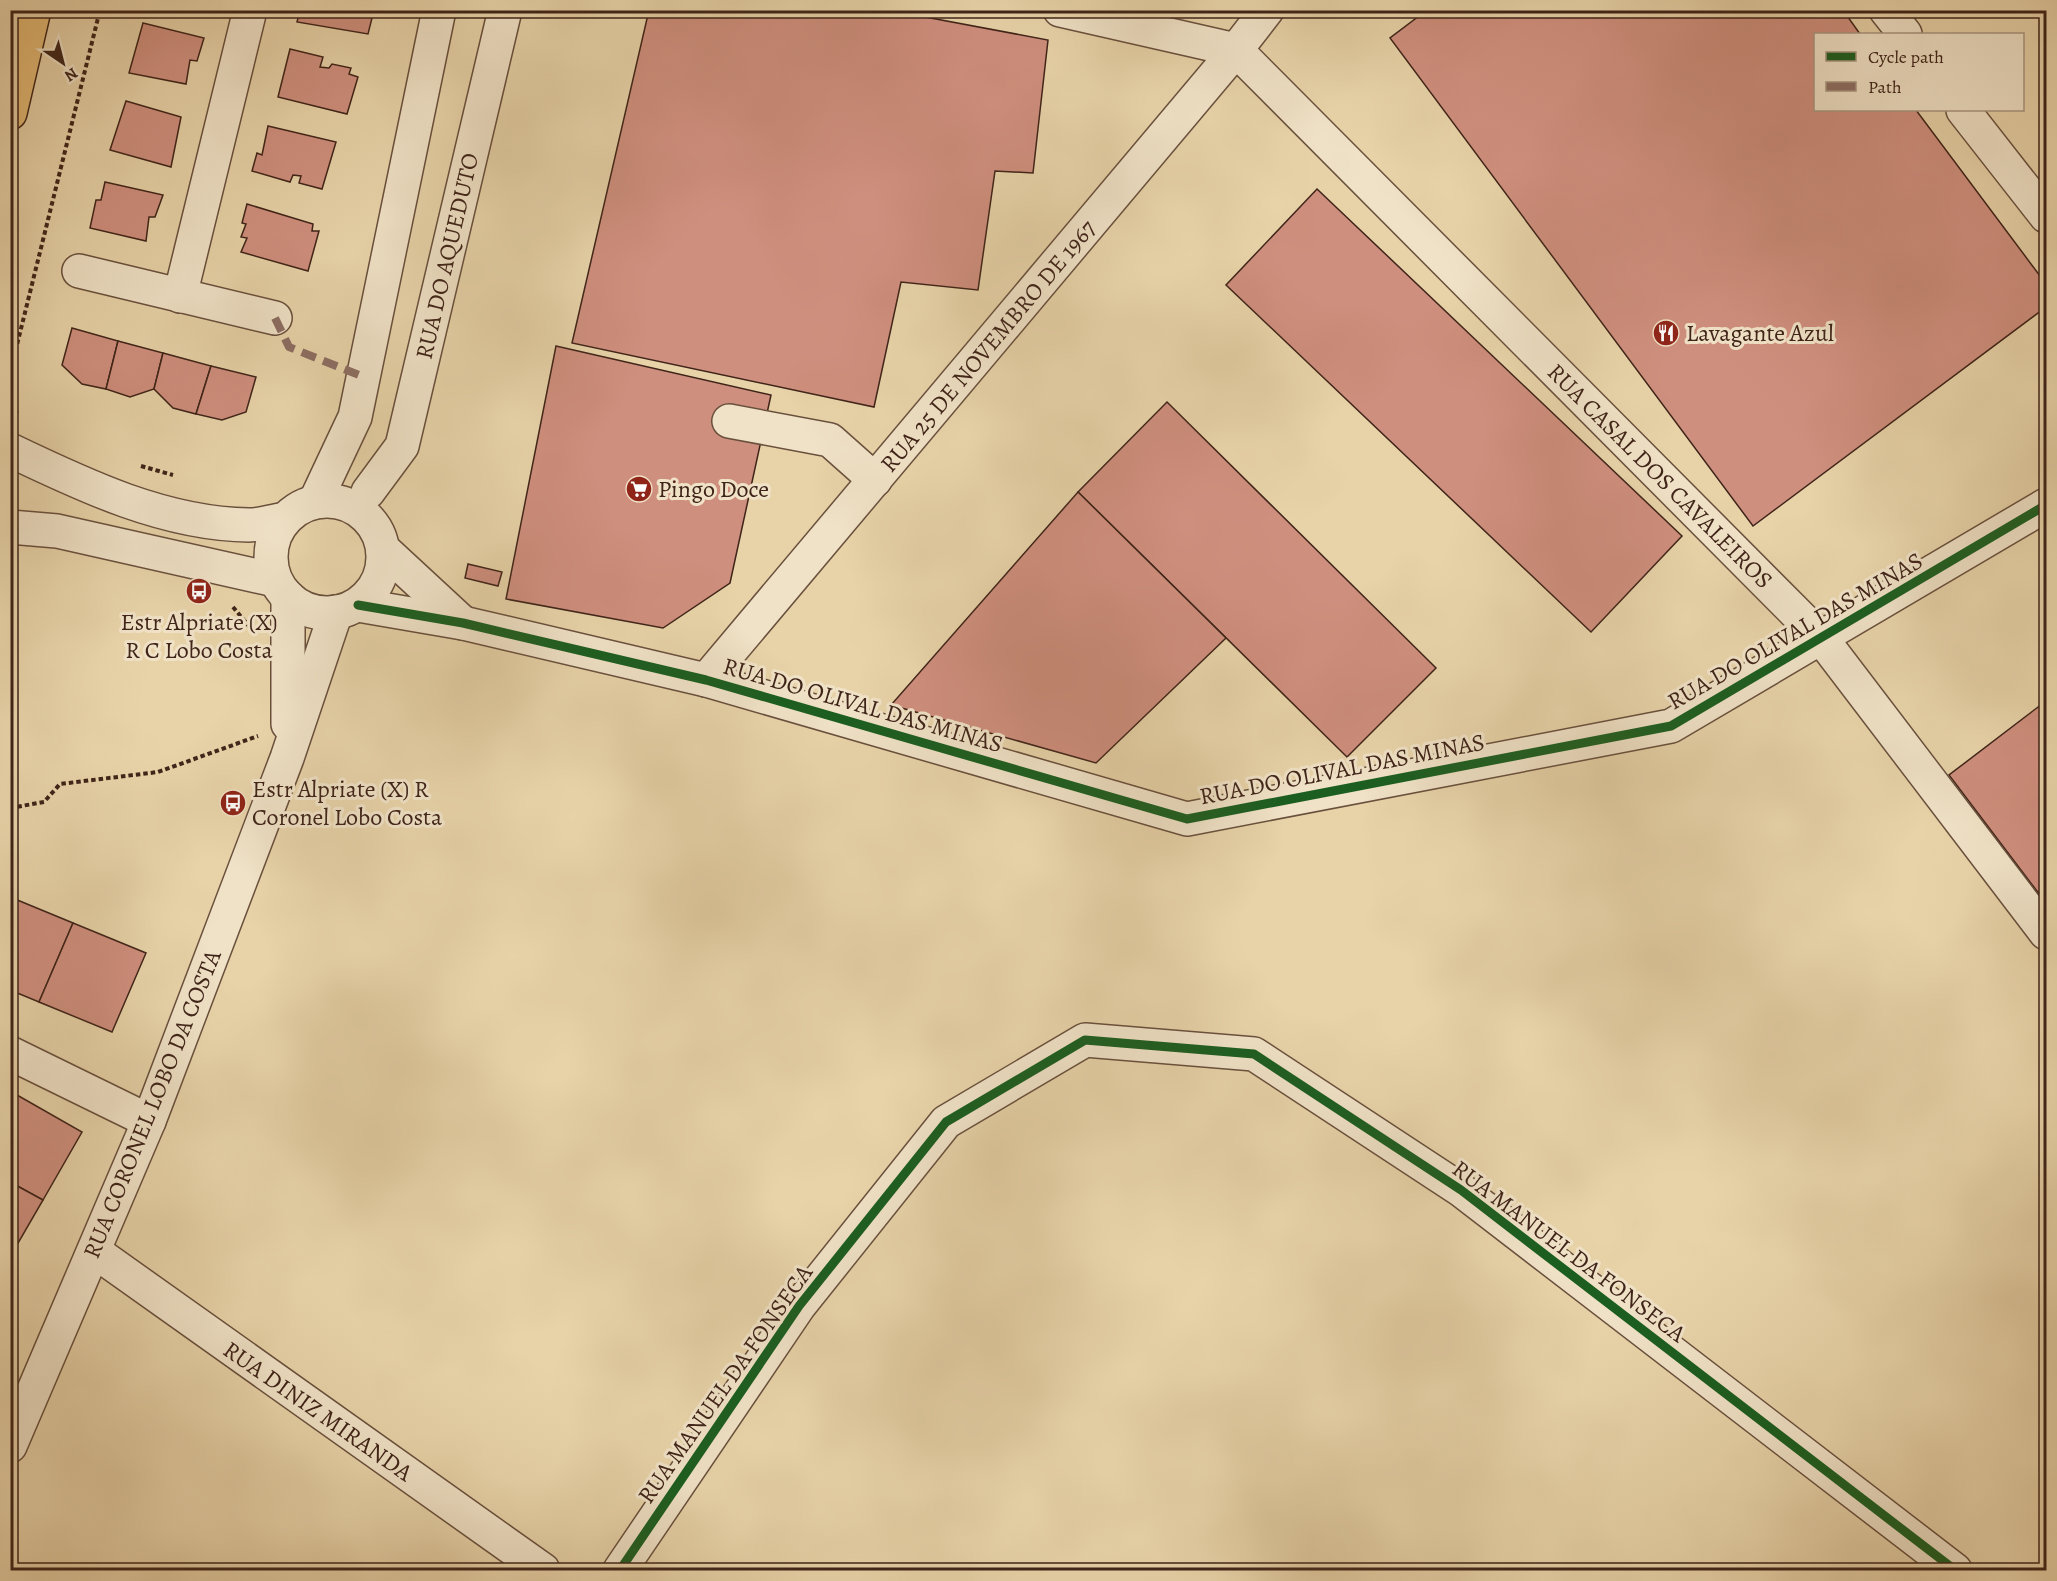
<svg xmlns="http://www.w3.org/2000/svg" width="2057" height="1581" viewBox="0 0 2057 1581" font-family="Alegreya,serif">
	<rect width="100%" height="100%" fill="#e8d3a9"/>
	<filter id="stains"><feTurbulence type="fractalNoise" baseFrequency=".00333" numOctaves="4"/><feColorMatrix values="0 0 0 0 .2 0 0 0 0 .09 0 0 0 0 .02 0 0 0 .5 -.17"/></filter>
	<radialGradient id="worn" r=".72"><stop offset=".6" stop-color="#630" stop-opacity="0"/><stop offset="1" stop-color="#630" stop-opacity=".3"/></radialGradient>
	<!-- building -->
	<g fill="#cf8f7e" stroke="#3f2419" stroke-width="1.5">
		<path d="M300,10H374L368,34L297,22Z"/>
		<path d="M649,10H888L1048,40L1033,173L995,171L978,290L901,282L874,407L572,343Z"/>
		<path d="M1427,10H1843L1860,34H1816V110H1916L2046,284V307L1753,526L1390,38Z"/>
		<path d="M143,23L204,38L197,61L190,60L186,84L129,73Z"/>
		<path d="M290,49L323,57L320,67L329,68L332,64L351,68L349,74L358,77L347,114L278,97Z"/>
		<path d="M126,101L181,117L171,167L110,150Z"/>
		<path d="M268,126L336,142L322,189L299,183L301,176L293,175L290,182L252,171L257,153L262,155Z"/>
		<path d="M105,182L163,195L155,217H149L146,241L90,228L96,200H101Z"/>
		<path d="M1317,189L1682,536L1591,632L1226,285Z"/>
		<path d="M247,204L313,224L312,231H319L308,271L241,252L247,238L241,237L246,224L242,223Z"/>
		<path d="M72,328L118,341L106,389L82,384L62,365Z"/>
		<path d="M118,341L163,353L154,389L130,397L106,389Z"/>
		<path d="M556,346L771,395L730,583L663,628L506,599Z"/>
		<path d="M163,353L211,366L196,414L173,408L154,389Z"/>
		<path d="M211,366L256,377L246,412L222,420L196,414Z"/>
		<path d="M1167,402L1436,668L1347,757L1078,492Z"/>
		<path d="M1078,492L1226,638L1096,763L891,705Z"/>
		<path d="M468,564L502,572L498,586L465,578Z"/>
		<path d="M2046,701V903L1949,775Z"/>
		<path d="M10,897L73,923L39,1002L10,990Z"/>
		<path d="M73,923L146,953L112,1032L39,1002Z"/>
		<path d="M10,1091L82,1132L43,1200L10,1182Z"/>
		<path d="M10,1182L43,1200L10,1257Z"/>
	</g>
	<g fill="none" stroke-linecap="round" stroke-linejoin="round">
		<defs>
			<g id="minor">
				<path d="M1060,10L1236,50L1822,639L2046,933"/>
				<path d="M1886,10L1905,34"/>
				<path d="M1963,110L2046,216"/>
				<path d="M79,271L275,318"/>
				<path d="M180,296L250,10"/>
				<path d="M729,421L830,440L875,480"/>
				<path d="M10,450C85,486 165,524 249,525C261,525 274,521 285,519"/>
				<path d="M368,492L402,446L505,10"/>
				<circle cx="327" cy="557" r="56"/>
				<path d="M315,502L355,417L439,10"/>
				<path d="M10,527L57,531L275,580"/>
				<path d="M383,549L463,623"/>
				<path d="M288,597V724"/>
				<path d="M358,605L463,623L706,680L1187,819L1671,726L2046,505"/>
				<path d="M706,680L1236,50L1267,10"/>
				<path d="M10,1053L149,1121"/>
				<path d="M94,1251L543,1570"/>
				<path d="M10,1446L149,1121L287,758L336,612"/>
				<path d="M620,1570L799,1306L946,1122L1085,1040L1254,1054L1461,1190L1955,1570"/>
			</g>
			<path id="major" d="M10,113L34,10"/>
		</defs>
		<!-- minor casing -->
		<use href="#minor" stroke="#69503d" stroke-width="36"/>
		<!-- major casing -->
		<use href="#major" stroke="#3f2419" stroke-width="36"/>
		<!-- path -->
		<g stroke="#3f2419" stroke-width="4" stroke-dasharray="4.5 3" stroke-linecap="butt">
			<path d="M10,373L100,10"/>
			<path d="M10,395L18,416"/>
			<path d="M141,466L173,475"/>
			<path d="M233,607L253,631"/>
			<path d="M10,808L44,802L60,784L158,772L258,736"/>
		</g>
		<!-- minor -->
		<use href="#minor" stroke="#f0e2c7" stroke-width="33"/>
		<!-- major -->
		<use href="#major" stroke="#e4ba74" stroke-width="33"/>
		<!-- quiet -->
		<path stroke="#8d6e63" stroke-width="8" stroke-dasharray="15 8" stroke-linecap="butt" d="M275,318L289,347L364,377"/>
		<defs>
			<g id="cycleway">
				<path d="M358,605L463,623L706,680L1187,819L1671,726L2046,505"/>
				<path d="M620,1570L799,1306L946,1122L1085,1040L1254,1054L1461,1190L1955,1570"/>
			</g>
		</defs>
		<!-- cycleway casing -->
		<use href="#cycleway" stroke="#f0e2c7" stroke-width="13"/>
		<!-- cycleway -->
		<use href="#cycleway" stroke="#1b5e20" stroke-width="9"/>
	</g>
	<!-- icons -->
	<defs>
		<symbol id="restaurant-disc" viewBox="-11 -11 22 22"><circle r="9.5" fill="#8f2418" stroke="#f0e2c7"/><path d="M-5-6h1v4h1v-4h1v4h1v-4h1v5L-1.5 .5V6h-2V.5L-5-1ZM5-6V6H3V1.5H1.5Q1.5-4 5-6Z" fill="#fff"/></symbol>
		<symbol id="supermarket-disc" viewBox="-11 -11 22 22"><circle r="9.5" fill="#8f2418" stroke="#f0e2c7"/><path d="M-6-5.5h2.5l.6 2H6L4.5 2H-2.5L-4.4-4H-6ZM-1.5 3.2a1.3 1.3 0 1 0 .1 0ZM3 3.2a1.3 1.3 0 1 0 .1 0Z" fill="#fff"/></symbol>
		<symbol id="bus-disc" viewBox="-11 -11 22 22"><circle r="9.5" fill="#8f2418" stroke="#f0e2c7"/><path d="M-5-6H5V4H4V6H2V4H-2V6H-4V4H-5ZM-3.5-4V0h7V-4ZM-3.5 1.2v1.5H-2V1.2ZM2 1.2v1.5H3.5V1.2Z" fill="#fff"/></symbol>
	</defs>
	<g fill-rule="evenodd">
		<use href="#restaurant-disc" x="1651" y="318" width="30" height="30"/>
		<use href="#supermarket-disc" x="624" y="474" width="30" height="30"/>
		<use href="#bus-disc" x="184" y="576" width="30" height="30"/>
		<use href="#bus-disc" x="218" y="788" width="30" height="30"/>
	</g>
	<g text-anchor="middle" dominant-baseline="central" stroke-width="6" stroke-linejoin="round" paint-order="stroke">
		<!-- street labels -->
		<g font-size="24" fill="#3f2419" stroke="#f0e2c7">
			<text transform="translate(447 256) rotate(-77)">RUA DO AQUEDUTO</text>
			<text transform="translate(988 346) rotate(-50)">RUA 25 DE NOVEMBRO DE 1967</text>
			<text transform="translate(1660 476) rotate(45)">RUA CASAL DOS CAVALEIROS</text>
			<text transform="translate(1795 631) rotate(-30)">RUA DO OLIVAL DAS MINAS</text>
			<text transform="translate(863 705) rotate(16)">RUA DO OLIVAL DAS MINAS</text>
			<text transform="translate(1342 769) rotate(-11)">RUA DO OLIVAL DAS MINAS</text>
			<text transform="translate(152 1104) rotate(-68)">RUA CORONEL LOBO DA COSTA</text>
			<text transform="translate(1569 1251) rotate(37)">RUA MANUEL DA FONSECA</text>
			<text transform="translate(725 1384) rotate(-55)">RUA MANUEL DA FONSECA</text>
			<text transform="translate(318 1411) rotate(35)">RUA DINIZ MIRANDA</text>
		</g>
		<!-- poi labels -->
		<g font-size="24" fill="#3f2419" stroke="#f0e2c7" text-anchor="start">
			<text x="1686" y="333">Lavagante Azul</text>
			<text x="658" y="489">Pingo Doce</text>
			<text x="199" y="622" text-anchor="middle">Estr Alpriate (X)<tspan x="199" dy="28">R C Lobo Costa</tspan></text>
			<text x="252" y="789">Estr Alpriate (X) R<tspan x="252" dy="28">Coronel Lobo Costa</tspan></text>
		</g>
	</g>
	<!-- margin -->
	<rect width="2057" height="1581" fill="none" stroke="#e8d3a9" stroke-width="36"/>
	<rect x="12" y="12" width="2033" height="1557" fill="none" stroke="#3f2419" stroke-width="3"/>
	<rect x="18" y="18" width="2021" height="1545" fill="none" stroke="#3f2419" stroke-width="1.5"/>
	<!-- legend -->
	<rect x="1814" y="33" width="210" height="78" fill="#f0e2c7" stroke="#a99681" stroke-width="1.5"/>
	<rect x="1826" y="52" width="30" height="9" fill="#1b5e20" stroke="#a99681" stroke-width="1.5"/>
	<text x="1868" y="63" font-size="18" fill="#3f2419">Cycle path</text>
	<rect x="1826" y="82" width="30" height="9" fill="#8d6e63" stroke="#a99681" stroke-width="1.5"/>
	<text x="1868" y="93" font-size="18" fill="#3f2419">Path</text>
	<!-- north arrow -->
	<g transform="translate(63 63) rotate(145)" stroke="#f0e2c7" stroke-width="4.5" paint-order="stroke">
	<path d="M0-4.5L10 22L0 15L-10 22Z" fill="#3f2419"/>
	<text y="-9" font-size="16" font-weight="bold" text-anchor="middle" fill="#3f2419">N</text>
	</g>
	<rect width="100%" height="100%" filter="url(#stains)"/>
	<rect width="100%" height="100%" fill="url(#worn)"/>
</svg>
